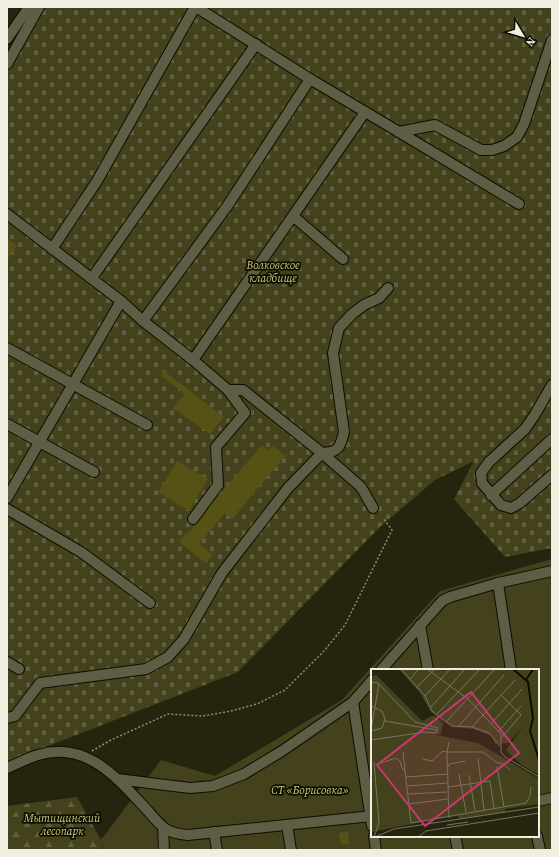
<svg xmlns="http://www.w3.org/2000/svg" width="559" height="857" viewBox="0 0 559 857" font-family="'Source Serif 4',serif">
	<defs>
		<pattern id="forest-firs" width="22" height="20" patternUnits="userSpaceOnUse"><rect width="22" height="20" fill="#44421c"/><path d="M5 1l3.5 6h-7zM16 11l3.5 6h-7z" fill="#5f5e3d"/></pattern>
		<pattern id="cemetery-stones" width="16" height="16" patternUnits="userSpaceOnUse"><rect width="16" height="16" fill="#44421c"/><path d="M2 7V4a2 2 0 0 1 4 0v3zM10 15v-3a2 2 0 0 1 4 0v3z" fill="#5f5e3d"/></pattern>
	</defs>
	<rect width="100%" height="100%" fill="#25240e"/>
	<!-- forest -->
	<path fill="url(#forest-firs)" d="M77,797L101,840L103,850H7V806Z"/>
	<!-- cemetery -->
	<path fill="url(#cemetery-stones)" d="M34,7H552V548L505,557L454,499L474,461L435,480L380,527L238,672L7,762V53Z"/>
	<!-- garden -->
	<path fill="#44421c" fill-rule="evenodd" d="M552,559V850H104L101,840L161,760L215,776L342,700L440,591ZM372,670H538V836H372Z"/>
	<!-- building -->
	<g fill="#565216">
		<path d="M7,238L17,246L7,260Z"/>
		<path d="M164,371L224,417L210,434L173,408L185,394L161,376Z"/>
		<path d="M262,445L269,450L273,446L285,456L232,519L225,513L199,544L213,555L206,563L179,542L186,533L187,534L198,523L210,506Z"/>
		<path d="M177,461L208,479L189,511L158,492Z"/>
		<path d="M348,832L349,844L341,845L339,833Z"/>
	</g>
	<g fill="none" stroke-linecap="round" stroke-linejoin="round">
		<defs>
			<g id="minor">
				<path d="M196,7L310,79L399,132L435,125L481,150H492L504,146L517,137L524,124L552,40"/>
				<path d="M7,39L29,7"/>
				<path d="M7,64L39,7"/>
				<path d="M399,132L519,204"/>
				<path d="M7,214L121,301L143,321L193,360L228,390H243L322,453L288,488L222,573L184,639L168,657L146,669L40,683L15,716L7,718"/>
				<path d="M293,216L343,259"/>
				<path d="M52,249L97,181L195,7"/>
				<path d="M92,278L256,44"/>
				<path d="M143,321L228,205L310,79"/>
				<path d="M7,348L147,425"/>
				<path d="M193,360L365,112"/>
				<path d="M552,385L534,416L525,429L489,462L481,473L482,483L501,505L511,508L520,503L552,475"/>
				<path d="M7,424L94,472"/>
				<path d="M491,495L552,439"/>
				<path d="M7,498L121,301"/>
				<path d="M373,508L361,487L322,453C339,452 340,448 344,432L333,353L339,328L352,314L364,305L379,298L388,288"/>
				<path d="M7,509L81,552L150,603"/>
				<path d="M193,519L218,485L216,447L245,413L228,390"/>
				<path d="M498,583L511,670"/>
				<path d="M420,625L428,670"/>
				<path d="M7,662L19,669"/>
				<path d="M381,670L442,601L450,597L498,583L552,571"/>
				<path d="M353,702L372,826"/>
				<path d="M7,768C17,764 27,758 38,755C87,740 118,779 148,811C162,827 165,833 188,835L372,816"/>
				<path d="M117,779L190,788L213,786L244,774L282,751L353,702L372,680"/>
				<path d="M538,801L552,798"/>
				<path d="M287,825L291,850"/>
				<path d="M163,828L164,850"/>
				<path d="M214,832L217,850"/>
				<path d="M374,836L376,850"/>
				<path d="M455,836L458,850"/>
				<path d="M537,836L540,850"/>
			</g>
		</defs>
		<!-- minor casing -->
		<use href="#minor" stroke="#0e0d00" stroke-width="12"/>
		<!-- path -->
		<path stroke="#8d8c7a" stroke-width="1.5" stroke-dasharray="2 2" stroke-linecap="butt" d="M92,751L111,740L168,714L203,716L231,711L257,704L285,690L324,651L345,625L392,530L383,518"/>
		<!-- minor -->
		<use href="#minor" stroke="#5e5d45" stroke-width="10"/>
	</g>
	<g text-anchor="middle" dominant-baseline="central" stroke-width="3.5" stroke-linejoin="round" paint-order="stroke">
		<!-- park labels -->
		<g font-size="11" font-style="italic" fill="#cfcb74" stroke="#0d0d04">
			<text x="273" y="265">Волковское<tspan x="273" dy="13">кладбище</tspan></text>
			<text x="310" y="790">СТ «Борисовка»</text>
			<text x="62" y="818">Мытищинский<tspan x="62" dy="13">лесопарк</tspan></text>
		</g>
	</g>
	<!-- overview -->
	<g transform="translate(371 669)">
		<rect width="168" height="168" fill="#25240e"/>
		<path d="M132,0H168V106L152,97L135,81L158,49L142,5Z" fill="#44421c"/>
		<path d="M5,6L51,52L63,46L72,54L70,65L65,66L107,74L168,110V135L134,140V143L88,150L87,147L77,148L0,163V8Z" fill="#44421c"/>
		<path d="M28,0H132L142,5L154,17L158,50L138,74L124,75L121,67L102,60L81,58L60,43L49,24Z" fill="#44421c"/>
		<path fill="none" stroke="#0d0c00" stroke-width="2" d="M142,0L157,13L162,49L159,62L168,91M155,11L162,0"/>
		<path fill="none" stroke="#767562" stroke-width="1" d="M30,0L54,27L61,42L75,53L82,57L101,58L118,64L129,77M56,0L97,30L130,65V83L134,88L168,108M39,10L48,0M0,13L7,14L44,53L67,59L65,64L54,63L0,71M46,18L64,0M130,26L150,46L131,68M54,27L79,0M0,37L11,42L14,50L11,59L0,62M60,38L94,0M66,45L109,0M14,52L66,61M75,53L124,0M120,55L151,20M87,58L133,6M101,58L144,11M0,61L8,15M127,63L150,37M32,83L34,102M107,89L113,141M52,90L61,92L72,82L76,83L78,73M3,93L8,154L3,168M10,94L25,89L29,92L31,99L34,102L40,154L155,134L159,127L160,118M78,98V95L94,92M126,98L133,138M88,105L95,143M98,106L104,142M35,108L77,105M36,117L77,114M77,118L119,112L123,139M37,125L76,123M38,135L77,130M78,149L76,83H112L126,94H131L139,101M76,156L97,153M4,168L23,160L168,138M47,168L55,162L168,144"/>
		<path fill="#c9386f" fill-opacity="0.15" stroke="#c9386f" stroke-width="2" d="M100,23L148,84L54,157L6,96Z"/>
		<rect width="168" height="168" fill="none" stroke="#efeee1" stroke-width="2"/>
	</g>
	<!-- border -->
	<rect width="559" height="857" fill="none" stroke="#efeee1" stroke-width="16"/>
	<!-- north arrow -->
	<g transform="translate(523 36) rotate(128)" stroke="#0d0d04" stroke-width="3" paint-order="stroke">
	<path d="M0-3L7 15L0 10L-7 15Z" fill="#efeee1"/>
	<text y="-6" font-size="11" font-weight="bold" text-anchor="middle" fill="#efeee1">N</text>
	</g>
</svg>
